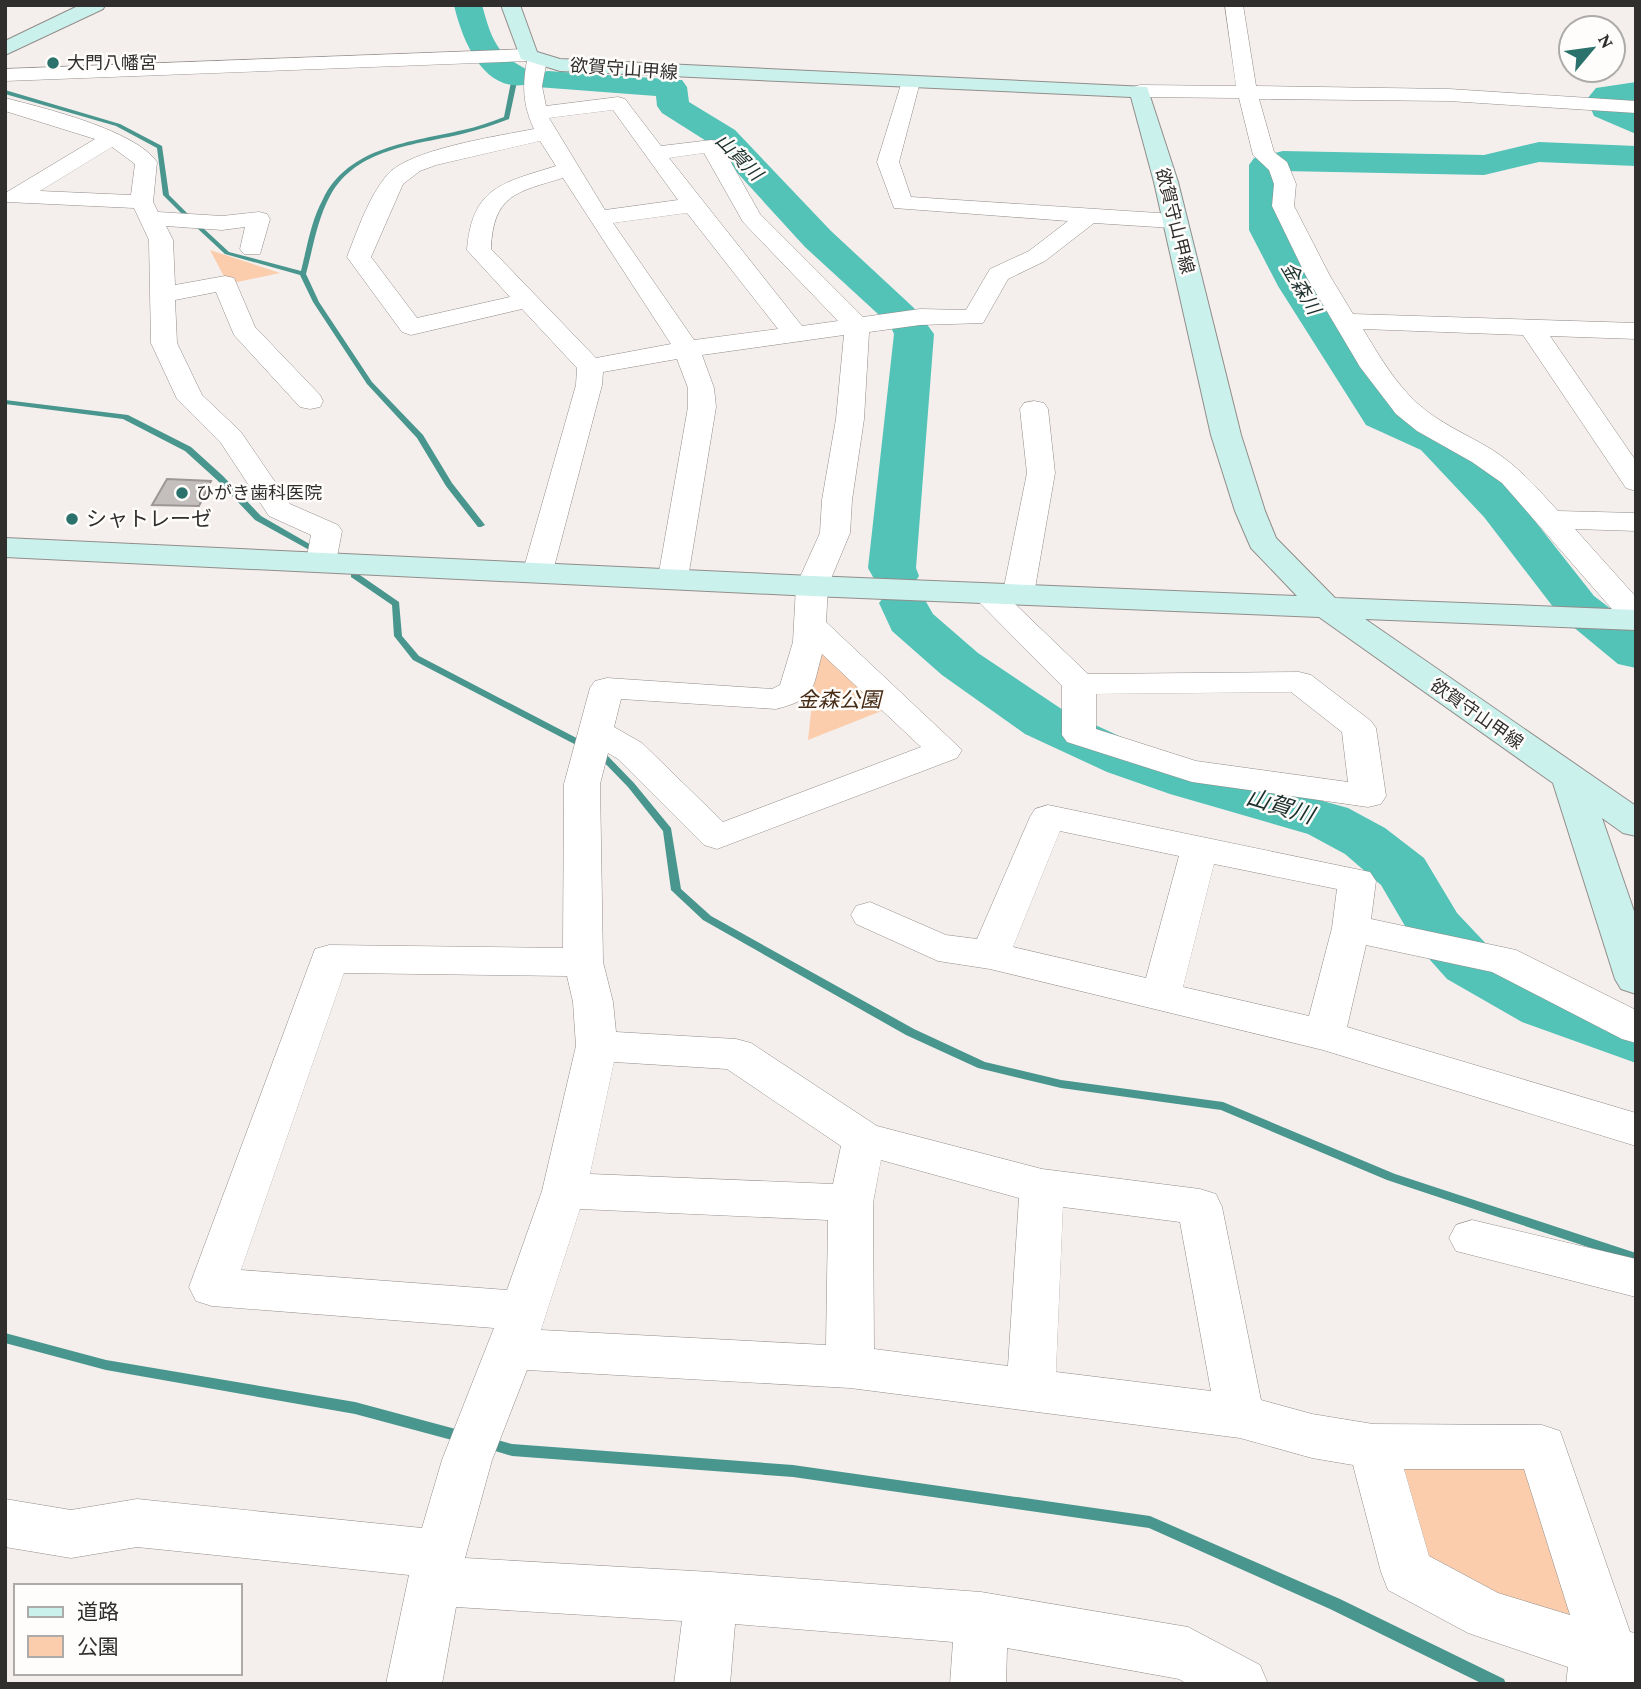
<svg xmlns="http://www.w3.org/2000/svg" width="1641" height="1689" viewBox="0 0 1641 1689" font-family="'Crimson Pro','Noto Sans JP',serif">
	<rect width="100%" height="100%" fill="#f4efec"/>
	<!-- green -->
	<g fill="#fbcdac">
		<path d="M210,250L280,273L228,284Z"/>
		<path d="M818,647L889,708L808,740Z"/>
		<path d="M1385,1453L1537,1456L1593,1629L1420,1567Z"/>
	</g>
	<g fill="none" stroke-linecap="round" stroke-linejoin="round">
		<!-- stream -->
		<g fill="#49968e" fill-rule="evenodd">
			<path d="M515,75L518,77L509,119C494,125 478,130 462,134C415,145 356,148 330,196C317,220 313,248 306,274L319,302L372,382L423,435L452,483L485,525L481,527H478L446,486L417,438L367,384L313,302L300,275L225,254L197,228L202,227L229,252L301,271C307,247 311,221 323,199C349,146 412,142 463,130C477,127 491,122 504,117L512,77Z"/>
			<path d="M5,90L120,124L162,146L169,195L188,214L183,215L163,195L157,148L116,126L5,94Z"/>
			<path d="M5,400L128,415L191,447L223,476L261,516L320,550L316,552H313L255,520L217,480L185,451L123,419L5,404Z"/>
			<path d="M351,573H357L399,602L402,636L419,656L588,744L590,746L588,748H582L413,660L394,636L392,605L351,577Z"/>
			<path d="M599,749L602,750L634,783L671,828L681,889L711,916L914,1029L985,1062L1061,1080L1223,1102L1395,1174L1636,1253V1263L1387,1180L1221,1110L1061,1088L978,1068L906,1035L703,920L671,890L663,831L628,787L596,754L594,752L596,750Z"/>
			<path d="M5,1333L106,1360L355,1402L463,1431L468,1433L470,1437L468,1441L463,1443L355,1414L106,1370L5,1343Z"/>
			<path d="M487,1437L512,1444L793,1465L1150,1516L1340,1599L1504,1679L1506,1684H1483L1330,1609L1149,1528L793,1477L512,1456L482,1447L480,1443L482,1439Z"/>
		</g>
		<!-- river -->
		<g fill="#53c2b7" fill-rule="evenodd">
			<path d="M454,5H482C488,26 493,47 511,60C519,66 528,68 534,77L529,84C484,95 462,40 454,5Z"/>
			<path d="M548,71L682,80L687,87L689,102L735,130L831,231L914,308L919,317L923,319L934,334L916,568L919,576L912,586L904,588L921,593L933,614L978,653L1063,710L1145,748L1210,770L1348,808L1385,828L1424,858L1457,913L1491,949L1566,990L1636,1014V1063L1522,1022L1447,979L1415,943L1381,885L1345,854L1308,834L1170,794L1107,772L1025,734L942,675L892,631L879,603L887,593L895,590L878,586L868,568L894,334L890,325L805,247L711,144L662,113L657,106L656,96L537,87L532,80L537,73Z"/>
			<path d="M1636,82V101L1620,103L1636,111V134L1594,116L1587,99L1596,88Z"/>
			<path d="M1539,142L1636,146V166L1539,162L1484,175L1283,171L1285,230L1316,286L1397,407L1451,432L1516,497L1594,596L1636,628V668L1618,664L1560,616L1484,517L1421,450L1366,425L1278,286L1249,230V165L1254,158L1283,151L1484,155Z"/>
		</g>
	</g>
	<!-- building -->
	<path fill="#c4bfbc" stroke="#9c9794" stroke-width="2" d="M167,479L211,481L199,506L152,505Z"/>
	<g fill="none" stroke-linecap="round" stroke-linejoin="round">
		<defs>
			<g id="street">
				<path d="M1225,5H1243L1256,86L1449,89L1636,101V113L1449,101L1259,99L1274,152L1287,162L1296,184L1294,206L1330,276L1353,314L1636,323V339L1550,336L1636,461V491L1626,488L1523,335L1363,329C1378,354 1395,383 1417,403C1439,423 1466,434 1491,449C1518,466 1537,488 1558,511L1636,513V531L1575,529L1636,597V626L1625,624L1502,483L1472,462L1417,431L1396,414L1360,367L1306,276L1272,206L1274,184L1269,170L1253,155L1239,98L1140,97L1133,95L1130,91L1133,87L1140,85L1236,86Z"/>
				<path d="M528,49L544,56L547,60L542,86L546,106L618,97L625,99L661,146L711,140L719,141L760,214L863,317L920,309L966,310L990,269L1029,251L1068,221L894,208L877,162L903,78H917L920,82L899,162L911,197L1173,214L1181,216L1185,221L1181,226L1173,228L1094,223L1045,261L1008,279L983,323L920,325L869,332L864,419L852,500L850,533L828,586L826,622L962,750L957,758L717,849L704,845L618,759L608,753L600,784L603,962L613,1002L616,1032L736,1039L751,1043L877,1126L1042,1169L1200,1189L1216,1194L1222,1207L1261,1400L1312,1414L1373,1424L1542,1425L1560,1431L1630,1632L1636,1633V1684H1566L1568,1667L1468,1633L1388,1590L1381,1572L1353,1465L1312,1458L1240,1438L850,1388L527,1370L492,1460L465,1558L711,1572L981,1592L1188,1627L1260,1665L1268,1684H1187L1179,1679L1007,1648L1006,1684H950L953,1642L735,1624L730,1684H674L682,1621L456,1607L442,1684H386L409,1575L137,1547L71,1558L5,1547V1499L71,1510L137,1499L422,1528L442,1460L494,1328L212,1306L196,1301L189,1287L315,949L329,945L563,948L564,784L590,688L595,681L607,678L772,689L780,685L793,642L796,586L820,533L822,500L836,419L844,335L702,355L714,388L716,407L688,578L684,585L673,587L662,585L658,578L688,407V388L677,359L603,372L602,385L553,571L549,578L538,580L527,578L523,571L576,385L577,368L522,309L411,335L402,332L347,257C358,229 368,198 387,175C409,149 499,136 534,129C523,105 522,86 527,61L5,81V69ZM613,110L678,200L605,210L549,118ZM540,141L556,166C502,183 472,187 467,250L510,297L417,318L371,257L403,184L420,171L436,165ZM704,153L743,222L838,321L802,326L669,158ZM563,178L671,344L596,358L491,249C493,195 516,192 563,178ZM687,213L778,329L694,340L613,223ZM822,654L921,747L723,822L642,743L614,727L621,699L776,709C816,699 812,690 822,654ZM344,973L567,976L573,1002L576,1046L542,1191L507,1290L241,1270ZM614,1062L727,1069L841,1146L833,1184L590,1174ZM881,1160L1019,1198L1008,1366L874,1349L873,1203ZM1063,1207L1180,1222L1211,1391L1056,1372ZM580,1209L828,1220L826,1345L541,1330ZM1404,1469H1524L1570,1615L1498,1593L1429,1556Z"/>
				<path d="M5,98C44,108 135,130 157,162L153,202L158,212L222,216L259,212L267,214L270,219L260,254H244L240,249L245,227L222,230L166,226L173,240L175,285L225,276L234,278L255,327L320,395L323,401L320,407L310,409L300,407L234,335L216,292L175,300L177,343L202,395L241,432L290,504L338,525L342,531L336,562L332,568L321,571L310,568L306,562L311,535L269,516L221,443L177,399L151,343L149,240L134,208L7,202V192L95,139L5,111ZM112,147L135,164L131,195L40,191Z"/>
				<path d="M1034,401L1044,403L1048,409L1055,473L1034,594L1029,601L1013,602L1088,674L1299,672L1311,675L1371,721L1376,728L1386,796L1381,804L1368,807L1192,782L1067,742L1062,735V686L970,593L975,586C986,584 994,583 1003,592L1027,473L1020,409L1024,403ZM1291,692L1342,732L1348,782L1196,761L1096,729V694Z"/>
				<path d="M1048,805L1370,872L1376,881L1371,919L1516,950L1636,1010V1043L1622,1039L1492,972L1366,945L1347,1027L1636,1113V1146L1323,1050L990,969L938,961L856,924L851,915L856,906L870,902L946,935L977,939L1030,817L1035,809ZM1060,831L1179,856L1146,978L1013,947ZM1214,864L1337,889L1332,928L1309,1016L1183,987Z"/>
				<path d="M1472,1220L1636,1259V1297L1456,1251L1449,1238L1456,1225Z"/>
			</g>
			<g id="secondary">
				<path d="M80,5H105L103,9L5,55V41Z"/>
				<path d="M501,5H520L537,52L560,59L1147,87L1178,182L1241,435L1265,511L1276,538L1335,598L1636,610V630L1365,619L1636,806V836L1623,833L1602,818L1636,917V994L1621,989L1615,979L1553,783L1319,617L812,596L5,557V538L812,576L1297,596L1251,548L1235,511L1211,435L1154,182L1131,97L560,71L521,59Z"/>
			</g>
		</defs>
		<!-- street casing -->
		<use href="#street" stroke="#928d8a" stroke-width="1"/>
		<!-- secondary casing -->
		<use href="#secondary" stroke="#928d8a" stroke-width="2"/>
		<!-- street -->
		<use href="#street" fill="#fff" fill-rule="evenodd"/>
		<!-- secondary -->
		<use href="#secondary" fill="#cbf1ed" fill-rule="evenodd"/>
	</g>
	<!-- markers -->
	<g fill="#2a726b" stroke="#fffdfb" stroke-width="2.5">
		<circle cx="53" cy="63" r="7"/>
		<circle cx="182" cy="493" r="7"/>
		<circle cx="72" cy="519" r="7"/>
	</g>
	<g text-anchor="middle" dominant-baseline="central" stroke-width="5" stroke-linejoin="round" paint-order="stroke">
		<!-- far-poi labels -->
		<g font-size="18" fill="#312f2e" stroke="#fffdfb" text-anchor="start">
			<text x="67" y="63">大門八幡宮</text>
			<text x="196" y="493">ひがき歯科医院</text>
		</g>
		<!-- far-street labels -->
		<g font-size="18" fill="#312f2e" stroke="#fffdfb">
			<text transform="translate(624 69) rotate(4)">欲賀守山甲線</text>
			<text transform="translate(1175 221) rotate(76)">欲賀守山甲線</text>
			<text transform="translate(1477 714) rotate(35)">欲賀守山甲線</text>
		</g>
		<!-- far-water labels -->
		<g font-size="19" font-style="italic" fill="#1b2f2d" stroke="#fffdfb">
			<text transform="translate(739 157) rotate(45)">山賀川</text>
			<text transform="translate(1301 288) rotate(59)">金森川</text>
		</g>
		<!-- poi labels -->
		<g font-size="21" fill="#312f2e" stroke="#fffdfb" text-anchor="start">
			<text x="86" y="519">シャトレーゼ</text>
		</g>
		<!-- park labels -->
		<g font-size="21" font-style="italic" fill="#452a14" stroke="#fffdfb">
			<text x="839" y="700">金森公園</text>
		</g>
		<!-- water labels -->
		<g font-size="23" font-style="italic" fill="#1b2f2d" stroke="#fffdfb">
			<text transform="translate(1280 806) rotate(17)">山賀川</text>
		</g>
	</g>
	<!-- border -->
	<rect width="1641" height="1689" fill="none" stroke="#312f2e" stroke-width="14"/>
	<!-- legend -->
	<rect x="14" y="1584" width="228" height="91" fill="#fffdfb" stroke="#adaba9" stroke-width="2"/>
	<rect x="28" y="1607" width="35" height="10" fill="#cbf1ed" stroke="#adaba9" stroke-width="2"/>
	<text x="77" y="1619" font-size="21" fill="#312f2e">道路</text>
	<rect x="28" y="1636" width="35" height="21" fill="#fbcdac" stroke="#adaba9" stroke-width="2"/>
	<text x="77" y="1654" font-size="21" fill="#312f2e">公園</text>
	<!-- north arrow -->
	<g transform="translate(1592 49) rotate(61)"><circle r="33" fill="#fffdfb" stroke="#adaba9" stroke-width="2"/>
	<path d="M0-5L12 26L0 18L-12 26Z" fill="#2a726b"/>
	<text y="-10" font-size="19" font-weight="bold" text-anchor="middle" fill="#312f2e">N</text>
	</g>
</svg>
